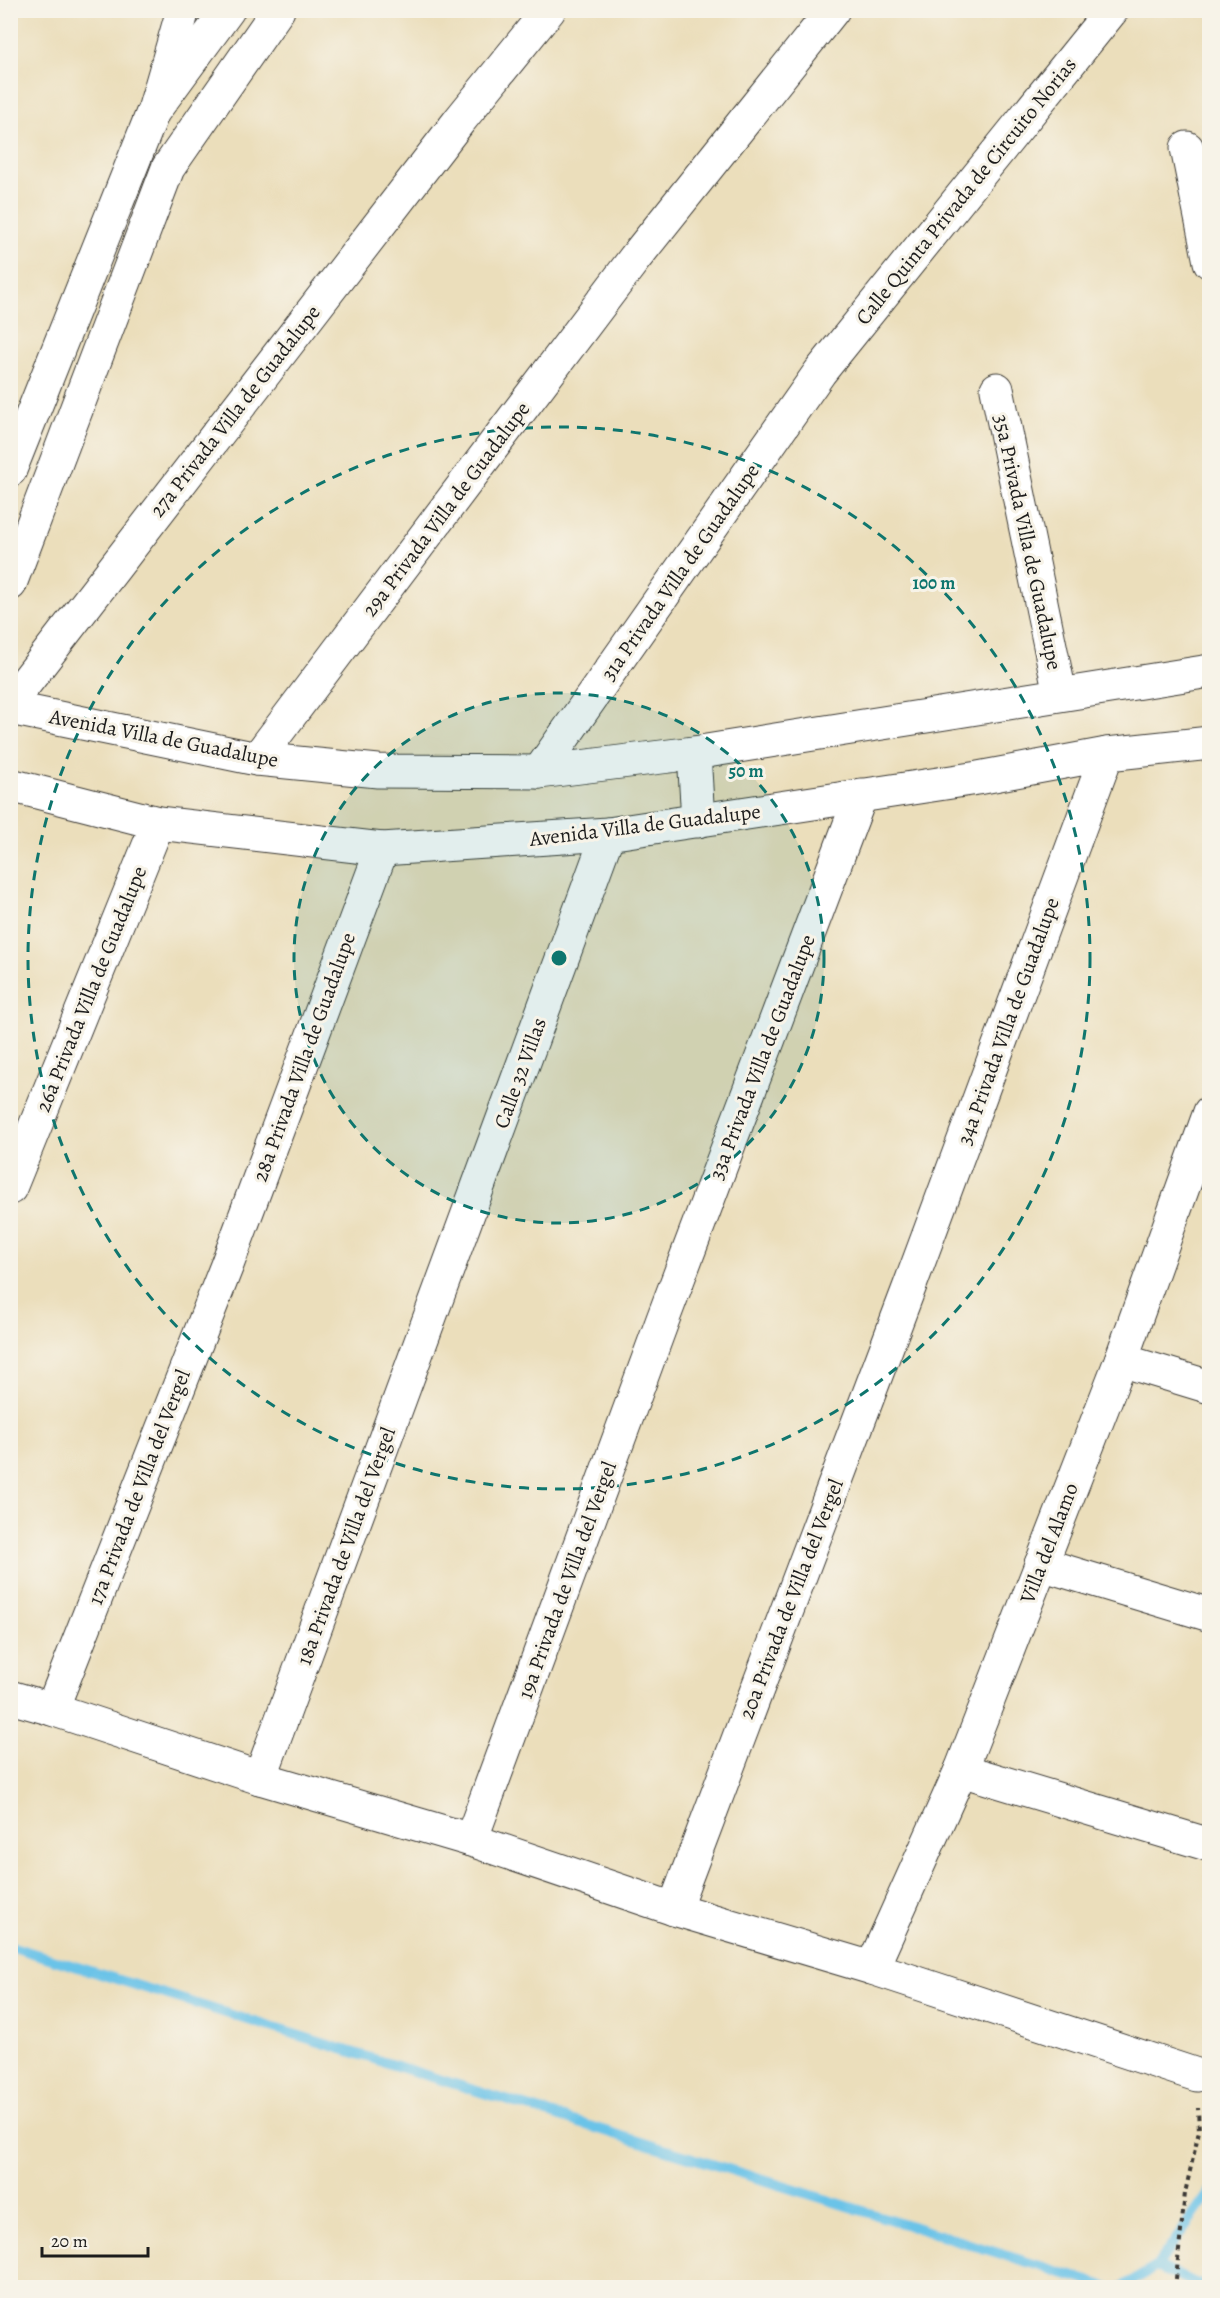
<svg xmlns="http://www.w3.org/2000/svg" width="1220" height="2298" viewBox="0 0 1220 2298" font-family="Alegreya,serif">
	<rect width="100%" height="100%" fill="#f7f3e8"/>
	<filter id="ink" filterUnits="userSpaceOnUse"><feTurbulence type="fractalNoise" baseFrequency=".0167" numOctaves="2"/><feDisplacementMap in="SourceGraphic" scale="12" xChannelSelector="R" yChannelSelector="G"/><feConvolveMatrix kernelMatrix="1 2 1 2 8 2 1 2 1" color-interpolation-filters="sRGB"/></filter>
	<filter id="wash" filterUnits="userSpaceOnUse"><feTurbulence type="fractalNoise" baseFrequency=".008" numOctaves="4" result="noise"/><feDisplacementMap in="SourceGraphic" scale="24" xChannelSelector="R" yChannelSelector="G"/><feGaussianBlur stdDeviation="1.35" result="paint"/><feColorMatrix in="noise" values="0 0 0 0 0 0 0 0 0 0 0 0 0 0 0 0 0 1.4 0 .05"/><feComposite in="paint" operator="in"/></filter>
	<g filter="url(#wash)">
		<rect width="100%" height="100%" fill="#ebdebb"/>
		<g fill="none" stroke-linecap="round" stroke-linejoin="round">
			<!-- stream -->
			<g stroke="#6bc3e8" stroke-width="10">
				<path d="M10,1946L1111,2288"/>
				<path d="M1156,2267L1210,2192"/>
				<path d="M1121,2288L1156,2267L1209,2288"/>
			</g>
		</g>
	</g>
	<g filter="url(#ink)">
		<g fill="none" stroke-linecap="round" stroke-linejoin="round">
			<defs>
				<g id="street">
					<path d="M155,107L183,10"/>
					<path d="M1187,148L1210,262"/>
					<path d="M997,389L1060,694"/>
					<path d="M10,703L460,120L549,10"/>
					<path d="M257,759L635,258L833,10"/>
					<path d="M539,772L820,372L1112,10"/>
					<path d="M10,1188L158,823"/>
					<path d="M1121,1360L1210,1387"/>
					<path d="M1041,1564L1210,1615"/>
					<path d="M10,1697L52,1709L260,1778L471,1840L674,1909L872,1968L1197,2075"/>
					<path d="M52,1709L227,1265L382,849"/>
					<path d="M961,1770L1210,1845"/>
					<path d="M260,1778L608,834"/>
					<path d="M471,1840L663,1319L861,795"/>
					<path d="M674,1909L909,1288L1107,754"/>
					<path d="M872,1968L961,1770L1121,1360L1210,1112"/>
				</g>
				<g id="secondary">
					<path d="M10,470L153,112L228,10"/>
					<path d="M10,584L168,168L278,10"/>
					<path d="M10,708L257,759L378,771L539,772L694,753L1210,671"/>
					<path d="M694,753L698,821"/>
					<path d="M10,785L158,823L382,849L608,834L978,778L1107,754L1210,743"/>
				</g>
			</defs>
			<!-- street casing -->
			<use href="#street" stroke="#3b3934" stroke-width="35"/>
			<!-- secondary casing -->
			<use href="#secondary" stroke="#3b3934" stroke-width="35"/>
			<!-- path -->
			<path stroke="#3b3934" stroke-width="4" stroke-dasharray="4.5 4.5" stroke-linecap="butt" d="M1175,2288L1185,2193L1199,2131L1198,2108"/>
			<!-- street -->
			<use href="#street" stroke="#fff" stroke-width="33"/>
			<!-- secondary -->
			<use href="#secondary" stroke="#fff" stroke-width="33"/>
		</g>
	</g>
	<!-- distance rings -->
	<circle cx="559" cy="958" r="265" fill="#0f766e" fill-opacity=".12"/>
	<g fill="none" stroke="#0f766e" stroke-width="3" stroke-dasharray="10 8">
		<circle cx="559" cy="958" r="265"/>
		<circle cx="559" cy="958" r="531"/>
	</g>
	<g text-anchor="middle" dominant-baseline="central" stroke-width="6" stroke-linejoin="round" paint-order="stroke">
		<!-- street labels -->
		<g font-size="21" fill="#1c1c1c" stroke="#f7f3e8">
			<text transform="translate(966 191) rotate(-51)">Calle Quinta Privada de Circuito Norias</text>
			<text transform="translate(235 411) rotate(-52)">27a Privada Villa de Guadalupe</text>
			<text transform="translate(446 509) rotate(-53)">29a Privada Villa de Guadalupe</text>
			<text transform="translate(1028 542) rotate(78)">35a Privada Villa de Guadalupe</text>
			<text transform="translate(680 572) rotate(-55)">31a Privada Villa de Guadalupe</text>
			<text transform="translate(164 738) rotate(11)">Avenida Villa de Guadalupe</text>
			<text transform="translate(645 825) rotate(-7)">Avenida Villa de Guadalupe</text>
			<text transform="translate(91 989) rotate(-68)">26a Privada Villa de Guadalupe</text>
			<text transform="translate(1008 1021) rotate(-70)">34a Privada Villa de Guadalupe</text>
			<text transform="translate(304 1057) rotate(-70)">28a Privada Villa de Guadalupe</text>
			<text transform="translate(762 1057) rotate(-69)">33a Privada Villa de Guadalupe</text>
			<text transform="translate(520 1073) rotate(-70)">Calle 32 Villas</text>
			<text transform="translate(139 1487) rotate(-69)">17a Privada de Villa del Vergel</text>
			<text transform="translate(1049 1543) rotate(-69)">Villa del Alamo</text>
			<text transform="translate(346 1546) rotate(-70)">18a Privada de Villa del Vergel</text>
			<text transform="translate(567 1580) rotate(-70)">19a Privada de Villa del Vergel</text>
			<text transform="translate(791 1599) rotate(-69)">20a Privada de Villa del Vergel</text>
		</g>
	</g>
	<circle cx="559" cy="958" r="9" fill="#0f766e" stroke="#f7f3e8" stroke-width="3"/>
	<g font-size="18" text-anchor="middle" font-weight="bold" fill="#0f766e" stroke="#f7f3e8" stroke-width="6" stroke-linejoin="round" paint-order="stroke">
		<text x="934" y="589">100 m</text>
		<text x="746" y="777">50 m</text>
	</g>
	<!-- margin -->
	<rect width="1220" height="2298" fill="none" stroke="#f7f3e8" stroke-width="36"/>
	<!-- scale -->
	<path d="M42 2247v9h106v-9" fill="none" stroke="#1c1c1c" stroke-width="3"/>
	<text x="51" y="2247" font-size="18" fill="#1c1c1c" stroke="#f7f3e8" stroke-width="4.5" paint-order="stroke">20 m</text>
</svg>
